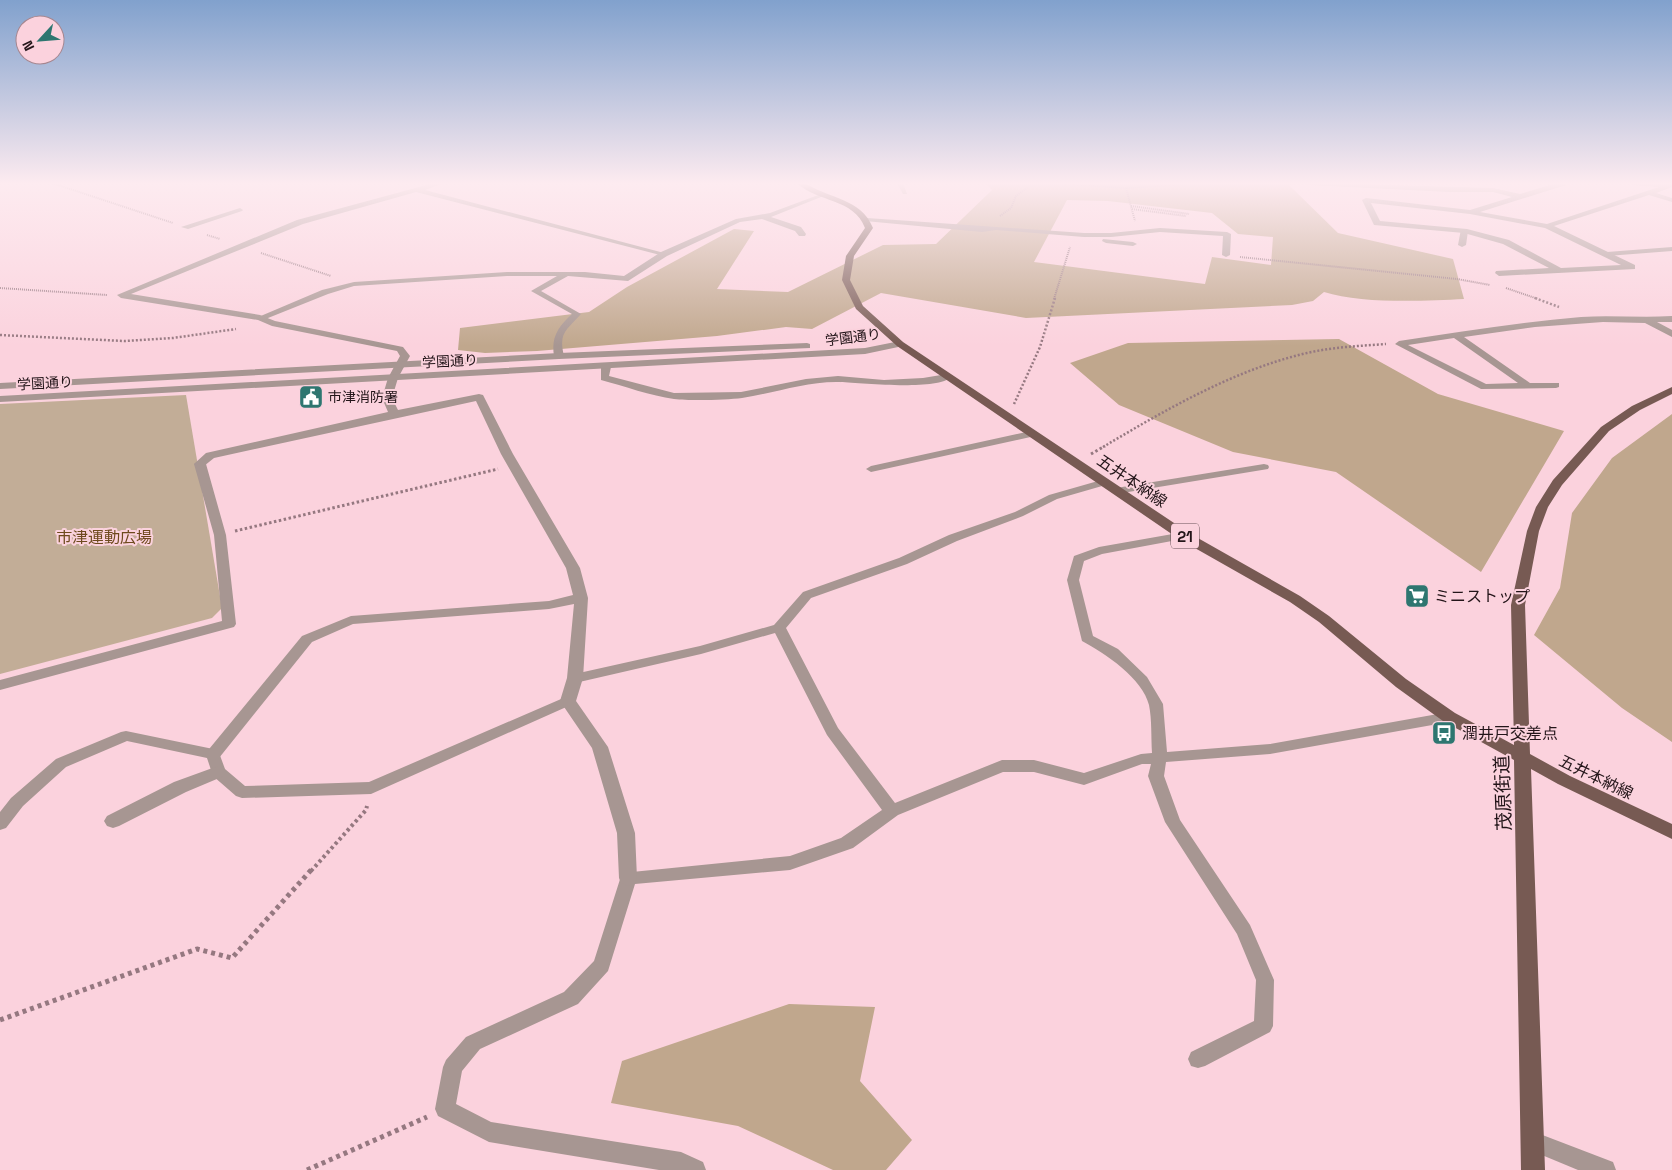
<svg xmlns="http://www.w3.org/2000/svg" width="1672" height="1170" viewBox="0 0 1672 1170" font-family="'Space Grotesk','Noto Sans JP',sans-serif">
	<rect width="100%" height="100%" fill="#fbd2dd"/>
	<!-- green -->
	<path fill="#c2ad97" d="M186,395L222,608L212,618L0,674V404Z"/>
	<!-- forest -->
	<g fill="#c0a78d" fill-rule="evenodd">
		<path d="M986,183H1300L1289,185L1338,233L1453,259L1464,299C1424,301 1361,304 1324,292L1313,301L1292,305L1026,318L881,293L812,329L786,327L717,336L537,351L485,353L458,350L460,328L589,312L627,287L734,229L754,231L717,289L788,292L883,245L936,244L992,190ZM1067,200L1108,201L1212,213L1238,234L1273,237L1271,265L1212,257L1205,284L1034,262Z"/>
		<path d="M1339,339L1438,394L1564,431L1481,572L1336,472L1233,452L1119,405L1070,363L1128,343Z"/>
		<path d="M1672,414V742L1622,708L1534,635L1560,588L1572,513L1612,458Z"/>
		<path d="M789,1004L875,1007L860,1081L912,1140L886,1170H833L738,1126L611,1103L622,1061Z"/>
	</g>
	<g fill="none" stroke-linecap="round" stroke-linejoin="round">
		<!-- path-far4 -->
		<g stroke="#957880" stroke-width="2" stroke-dasharray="1 1" stroke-linecap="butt">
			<path d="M52,183L173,223"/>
			<path d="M1049,183L1126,188L1207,183"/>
			<path d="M1126,188L1135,221"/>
			<path d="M1131,206L1189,214"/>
			<path d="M1132,209L1186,216"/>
			<path d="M1000,216L1011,208L1016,196L1034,183"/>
			<path d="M207,235L220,239"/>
			<path d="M261,253L331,276"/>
			<path d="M1240,257L1457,279L1490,285"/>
			<path d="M0,288L107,295"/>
			<path d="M1506,288L1538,299"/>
			<path d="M1054,299L1070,247"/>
		</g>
		<!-- path-far3 -->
		<g stroke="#957880" stroke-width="2.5" stroke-dasharray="2 2" stroke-linecap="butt">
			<path d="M1535,298L1559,307"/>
			<path d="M0,335L124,341L173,338L236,329"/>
			<path d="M1014,404L1040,347L1055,298"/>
			<path d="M1103,447C1167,409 1234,370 1307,353C1333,347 1359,346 1386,344"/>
		</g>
		<!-- path-far2 -->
		<g stroke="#957880" stroke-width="3" stroke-dasharray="2.5 2.5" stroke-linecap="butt">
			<path d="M1091,454L1105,446"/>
			<path d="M235,531L498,469"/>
		</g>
		<!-- path-far1 -->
		<path stroke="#957880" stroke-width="4" stroke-dasharray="3 3" stroke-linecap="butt" d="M311,871L366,810L367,806"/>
		<!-- path -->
		<g stroke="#957880" stroke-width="5" stroke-dasharray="4 4" stroke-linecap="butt">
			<path d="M0,1020L197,949L232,958L312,869"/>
			<path d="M307,1170L427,1117"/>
		</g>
		<!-- service -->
		<g fill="#a79692" fill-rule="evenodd">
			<path d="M897,183H903L907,194H903Z"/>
			<path d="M821,194L826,195L771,217L801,227L806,234L805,236H799L795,231L762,219L740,222L667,256L628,281L568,276L541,291L581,314C567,330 558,332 564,356L559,359L554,356C551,337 558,327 572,314L531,291L557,276H507L354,286L328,294L263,320L256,318L322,290L354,282L507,272H585L624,276L661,252L736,219L770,213Z"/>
			<path d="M240,208L243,210L242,211L188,229L181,227Z"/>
			<path d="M867,218L1084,233H1111L1160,228L1227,232L1231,234L1230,255L1226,257L1222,255L1223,236L1160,232L1111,237H1084L996,230L982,232L865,221V219Z"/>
			<path d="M1461,229L1468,231L1466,245L1462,247L1458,245Z"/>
			<path d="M1103,239L1133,242L1137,244L1133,246L1106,243L1102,241Z"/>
			<path d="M1672,247V251L1607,256L1603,254L1607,252Z"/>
			<path d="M1672,316V322H1657L1672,330V337L1645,323L1603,322L1535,327L1464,337L1530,383H1559V387L1556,388L1481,389L1395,344L1399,341C1459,332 1520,322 1581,317C1611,315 1641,318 1672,316ZM1454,338L1518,383L1486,384L1408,345Z"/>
			<path d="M606,364L611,367L609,376L674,393L741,392L806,379L838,376L884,380L923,378L947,374L952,377C935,391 862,383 840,382C807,381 775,393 742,398C727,400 690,401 674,399C651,396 624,386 601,380V367Z"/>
			<path d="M1031,431L1036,434L1035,436L871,472L866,469L871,466Z"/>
			<path d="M1264,464L1268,465L1269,467L1268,469L1116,494L1110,491L1116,488Z"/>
			<path d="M1105,479L1109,480L1110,482L1109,484L1057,499L1023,516L957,541L907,564L811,598L786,628L838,728L895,803L1002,760H1034L1084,773L1141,754L1152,753C1151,737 1152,720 1149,705C1143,679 1105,653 1082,641L1067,580L1074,556L1099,547L1184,532L1188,534L1190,536L1188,538L1102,554L1084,561L1079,580L1093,636L1118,649L1147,677L1163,704L1167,752L1270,744L1449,712L1454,713L1456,717L1454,721L1449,722L1270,754L1166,762L1164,776L1180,820L1250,925L1274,980L1273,1026L1270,1032L1205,1066L1198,1068L1191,1066L1188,1059L1191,1052L1254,1021L1256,980L1237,934L1165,822L1148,776L1151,764H1142L1084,785L1034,772H1003L898,815L853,848L790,870L635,884L608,971L578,1004L480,1049L462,1071L456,1104L491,1122L681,1152L703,1162L706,1170H659L489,1142L438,1116L435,1109L443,1067L446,1060L466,1037L564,992L594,961L622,873L790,856L841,838L882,810L827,735L775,633L701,654L575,683L570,681L568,678L570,675L700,646L774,625L803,592L899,558L949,535L1015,512L1049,495Z"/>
			<path d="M568,696L573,698L575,701L573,704L371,794L242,798L236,796L213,776L207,758L127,741L66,767L23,806L6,828L0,830V812L11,798L56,759L121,732L126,731L218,750L225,769L245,786L369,782Z"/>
			<path d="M1532,1131L1613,1162L1616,1170H1578L1525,1148L1522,1141L1525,1134Z"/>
		</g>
		<!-- minor -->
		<g fill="#a79692" fill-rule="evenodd">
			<path d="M434,183H444L425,190L668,254L664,256L416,192L303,224L131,294L260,315L275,321L403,347L410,356L398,378L392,398L398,410L479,394L483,395L513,454L580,568L588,598L583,678L576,701L608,747L635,833L637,878L635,883L628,886L621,883L619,878L617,833L592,748L560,701L567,678L574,604L549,609L353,624L312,642L219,758L213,760L207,758L205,754L302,636L351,616L549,601L573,595L566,568L501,454L476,401L214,458L204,466H196L194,464L206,453L388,412L382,398L388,378L400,356L397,351L272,326L258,320L121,298L117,295L297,220Z"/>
			<path d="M1306,183L1493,188L1520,194L1557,183H1566V185L1480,212L1547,224L1659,187L1633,185L1630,183H1672V187L1656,193L1672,198V202L1649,195L1554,226L1635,265V269L1499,276L1495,273L1496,271L1549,268L1503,244L1464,233L1374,225L1362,200L1366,198L1470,210L1512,197L1493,192H1450L1310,185ZM1371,203L1470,214L1545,228L1621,265L1561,268L1509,240L1467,229L1380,221Z"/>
			<path d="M218,766L224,768L226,772L224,776L186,792L119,826L113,828L107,826L104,821L107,816L174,782Z"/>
		</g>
		<!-- tertiary -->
		<g fill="#a79692" fill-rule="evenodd">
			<path d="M900,341L903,342V346L865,354L0,402V396L865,348Z"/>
			<path d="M807,343L810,344V348L559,359L0,389V383L559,353Z"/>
			<path d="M200,460L206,464L226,535L236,624L234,627L0,690V680L222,621L214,535L194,464Z"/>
		</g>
		<!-- primary -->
		<path fill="#775a53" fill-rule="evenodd" d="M797,183H805C829,199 861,198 873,228L854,256L850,280L863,306L903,342L1189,533L1300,596L1329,616L1406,679L1455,713L1514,745L1511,605L1527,531L1536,507L1553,480L1601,427L1632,406L1672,387V394L1640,410L1609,431L1562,485L1548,507L1539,531L1525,605L1530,754L1570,776L1672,824V839L1558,784L1531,769L1545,1170H1521L1514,760L1443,721L1396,687L1319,622L1290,602L1179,539L897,346L856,309L842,280L846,256L865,228C854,198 818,203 797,183Z"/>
	</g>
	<!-- sky -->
	<linearGradient id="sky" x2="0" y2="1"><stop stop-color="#81a1cd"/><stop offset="0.53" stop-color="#fdebf0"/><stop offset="1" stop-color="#fdebf0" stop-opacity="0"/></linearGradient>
	<rect width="1672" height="346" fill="url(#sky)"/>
	<!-- icons -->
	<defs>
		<symbol id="civic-square" viewBox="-11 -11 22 22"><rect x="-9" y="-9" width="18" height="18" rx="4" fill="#2e7670" stroke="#fbd2dd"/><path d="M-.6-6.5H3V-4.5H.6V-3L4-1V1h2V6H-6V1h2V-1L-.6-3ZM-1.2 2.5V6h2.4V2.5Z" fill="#fff"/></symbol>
		<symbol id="supermarket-square" viewBox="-11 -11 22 22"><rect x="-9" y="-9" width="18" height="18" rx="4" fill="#2e7670" stroke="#fbd2dd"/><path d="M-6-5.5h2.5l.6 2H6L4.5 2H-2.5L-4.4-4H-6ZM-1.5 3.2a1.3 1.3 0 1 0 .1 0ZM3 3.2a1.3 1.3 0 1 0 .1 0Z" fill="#fff"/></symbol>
		<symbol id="bus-square" viewBox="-11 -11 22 22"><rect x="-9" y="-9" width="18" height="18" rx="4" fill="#2e7670" stroke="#fbd2dd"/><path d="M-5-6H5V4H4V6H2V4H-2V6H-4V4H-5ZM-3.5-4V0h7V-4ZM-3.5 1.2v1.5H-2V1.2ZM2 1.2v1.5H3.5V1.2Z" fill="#fff"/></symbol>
	</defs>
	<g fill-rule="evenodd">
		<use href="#civic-square" x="297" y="383" width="28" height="28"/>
		<use href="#supermarket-square" x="1403" y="582" width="28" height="28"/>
		<use href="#bus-square" x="1430" y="719" width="28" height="28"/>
	</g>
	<g text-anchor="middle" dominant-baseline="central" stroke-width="4" stroke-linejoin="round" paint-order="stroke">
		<!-- far-street labels -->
		<g font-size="14" fill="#231519" stroke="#fbd2dd">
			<text transform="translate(853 337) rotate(-7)">学園通り</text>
			<text transform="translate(450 361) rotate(-3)">学園通り</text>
			<text transform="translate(45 383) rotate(-3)">学園通り</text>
		</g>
		<!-- far-poi labels -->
		<g font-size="14" fill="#231519" stroke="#fbd2dd" text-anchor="start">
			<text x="328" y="397">市津消防署</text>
		</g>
		<!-- shield labels -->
		<rect fill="#fbd2dd" stroke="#644e54" stroke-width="1" x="1171" y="523.5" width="28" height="25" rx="4"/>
		<g font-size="15" font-weight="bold" fill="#231519">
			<text x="1185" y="536">21</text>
		</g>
		<!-- street labels -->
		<g font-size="16" fill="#231519" stroke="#fbd2dd">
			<text transform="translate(1132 481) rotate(34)">五井本納線</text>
			<text transform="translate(1596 777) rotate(26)">五井本納線</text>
		</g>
		<!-- park labels -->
		<g font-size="16" fill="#6e4a1e" stroke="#fbd2dd">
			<text x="104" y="537">市津運動広場</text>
		</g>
		<!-- poi labels -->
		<g font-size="16" fill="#231519" stroke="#fbd2dd" text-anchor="start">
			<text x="1434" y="596">ミニストップ</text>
			<text x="1462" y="733">潤井戸交差点</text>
		</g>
		<!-- near-street labels -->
		<g font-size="19" fill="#231519" stroke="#fbd2dd">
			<text transform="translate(1503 793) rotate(-92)">茂原街道</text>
		</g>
	</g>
	<!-- north arrow -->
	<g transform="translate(40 40) rotate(244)"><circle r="24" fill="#fbd2dd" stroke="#a5868f"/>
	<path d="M0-4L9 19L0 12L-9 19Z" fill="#2e7670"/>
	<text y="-8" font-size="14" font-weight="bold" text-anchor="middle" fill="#231519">N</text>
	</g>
</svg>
